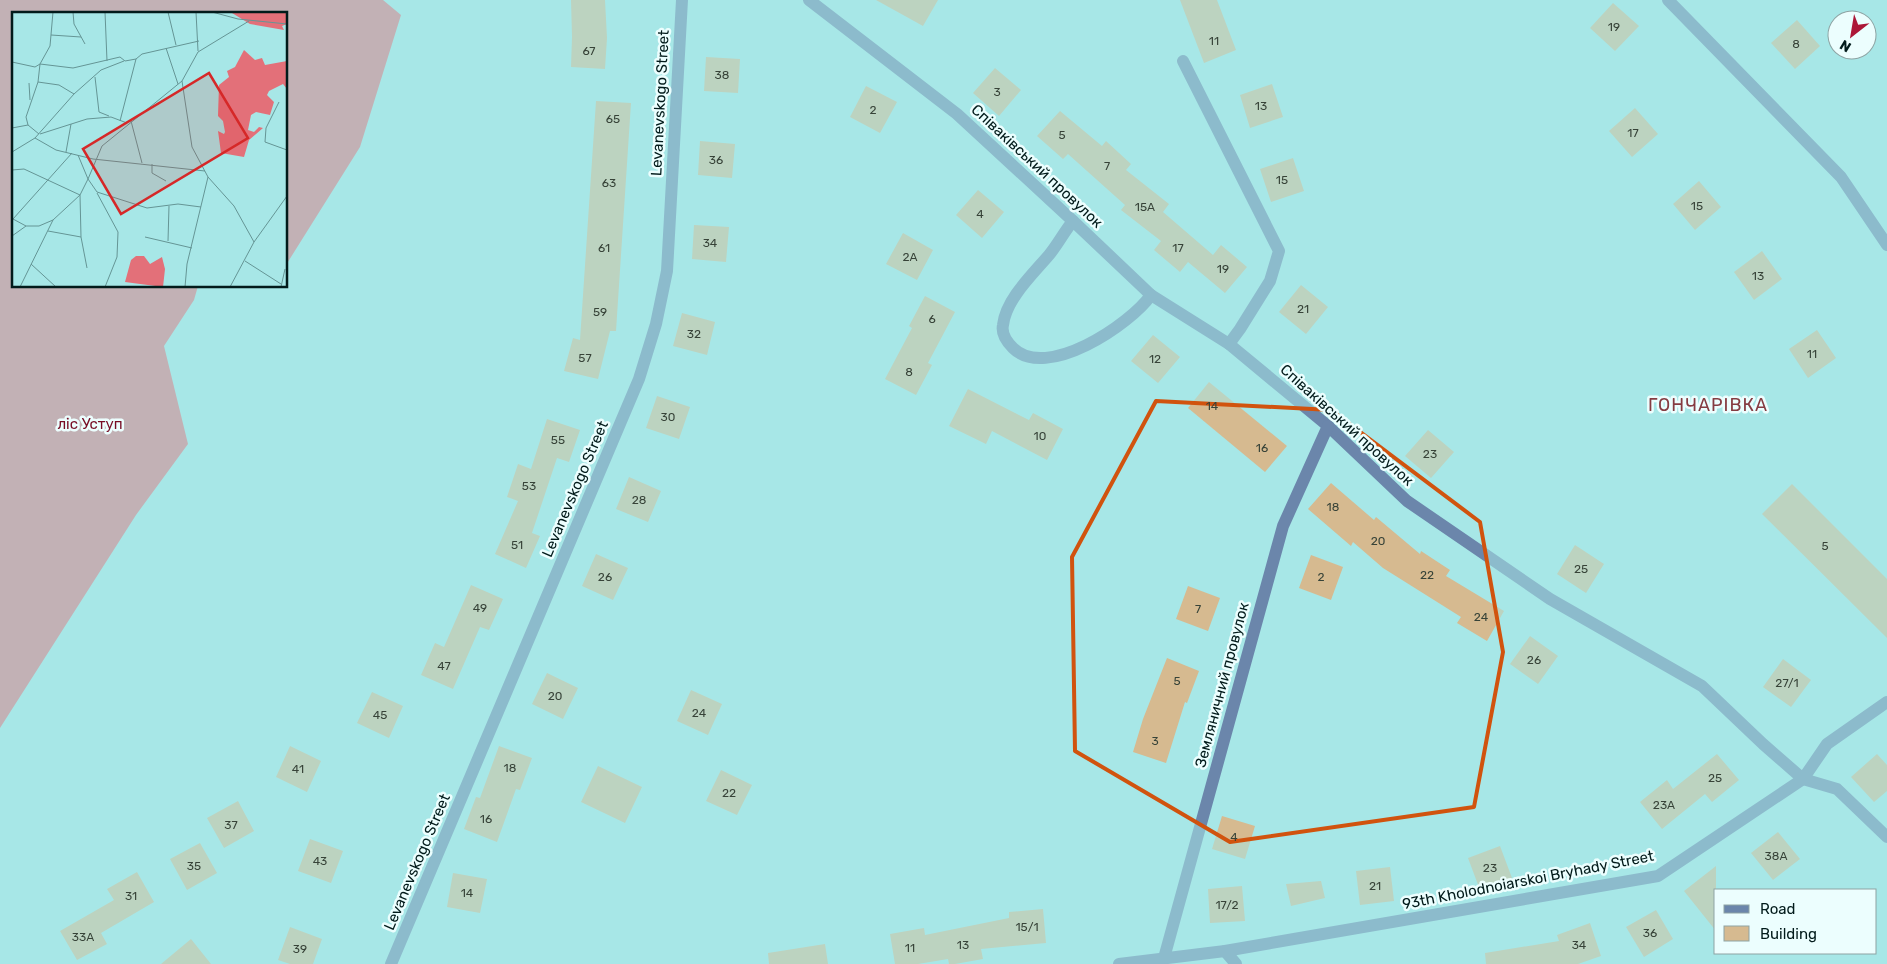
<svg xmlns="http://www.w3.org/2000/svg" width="1887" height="964" viewBox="0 0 1887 964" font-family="Rubik,sans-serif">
	<rect width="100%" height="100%" fill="#a7e7e7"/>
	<!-- forest -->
	<path fill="#e37079" d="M0,0H383L401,15L360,147L286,265V14H14V286H198L194,300L164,346L188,444L136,515L0,728Z"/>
	<!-- building -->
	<g fill="#d6ba90">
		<path d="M571,0H605L607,38L605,69L571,67L572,37Z"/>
		<path d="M876,0H938L923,26Z"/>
		<path d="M1180,0H1217L1236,50L1204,63Z"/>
		<path d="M1613,3L1639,26L1615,51L1590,28Z"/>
		<path d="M1797,20L1820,46L1795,69L1771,43Z"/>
		<path d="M706,57L740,59L738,93L704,91Z"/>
		<path d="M995,68L1021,90L999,116L973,93Z"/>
		<path d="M1272,84L1283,117L1250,128L1240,95Z"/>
		<path d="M866,86L897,102L880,133L850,117Z"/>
		<path d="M596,101L631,103L616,331H610L598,379L564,371L573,338L580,340Z"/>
		<path d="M1635,108L1658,134L1632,157L1609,131Z"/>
		<path d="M1060,111L1102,146L1106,141L1131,164L1126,170L1169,204L1163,212L1213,255L1221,245L1247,267L1225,293L1188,262L1180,272L1154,250L1161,241L1121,210L1125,205L1068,154L1063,159L1037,136Z"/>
		<path d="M700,141L735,144L732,178L698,175Z"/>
		<path d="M1293,158L1304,191L1271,202L1260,169Z"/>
		<path d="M1699,181L1721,207L1695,230L1673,204Z"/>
		<path d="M978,190L1004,212L982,238L956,215Z"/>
		<path d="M694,225L729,227L726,262L692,259Z"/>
		<path d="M903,233L933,250L917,280L886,264Z"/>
		<path d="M1762,251L1782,279L1754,300L1734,272Z"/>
		<path d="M1301,285L1328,307L1306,334L1279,312Z"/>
		<path d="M925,296L955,312L928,363L932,365L916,395L885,379L912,328L909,326Z"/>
		<path d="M682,313L715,322L707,355L673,346Z"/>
		<path d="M1817,330L1836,358L1808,378L1789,349Z"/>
		<path d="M1153,335L1180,357L1158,383L1131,361Z"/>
		<path d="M1209,382L1287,446L1265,472L1188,408Z"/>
		<path d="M968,389L1029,420L1033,413L1063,429L1047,460L992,431L986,444L949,426Z"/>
		<path d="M657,396L690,407L679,439L646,428Z"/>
		<path d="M547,419L580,430L569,462L557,458L532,533L540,536L526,568L495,554L518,501L507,497L518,464L531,469Z"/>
		<path d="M1428,430L1454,452L1431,478L1405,456Z"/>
		<path d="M629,477L661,491L648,522L616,509Z"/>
		<path d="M1331,483L1374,520L1376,517L1420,554L1421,551L1450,570L1446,576L1504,611L1487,641L1457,623L1461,617L1383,568L1353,542L1351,546L1308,509Z"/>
		<path d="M1792,484L1887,579V638L1762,514Z"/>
		<path d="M1575,545L1604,564L1586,593L1557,574Z"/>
		<path d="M596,554L628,568L613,600L582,586Z"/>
		<path d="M1311,555L1343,567L1331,600L1299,588Z"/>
		<path d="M471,585L503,599L489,630L480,627L453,689L421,675L435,643L444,647Z"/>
		<path d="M1188,586L1220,598L1208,631L1176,619Z"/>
		<path d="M1530,636L1558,656L1538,684L1510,664Z"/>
		<path d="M1167,658L1199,671L1187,703L1185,702L1166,763L1133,752L1143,719Z"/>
		<path d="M1783,659L1811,680L1791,707L1763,687Z"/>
		<path d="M547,673L578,688L563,719L532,704Z"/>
		<path d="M691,690L722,704L708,735L677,721Z"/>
		<path d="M372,692L403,706L389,738L357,723Z"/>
		<path d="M290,746L321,761L307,792L276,777Z"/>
		<path d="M499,746L532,758L520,790L516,789L497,842L464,829L476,797L480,798Z"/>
		<path d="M1717,754L1739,780L1712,802L1705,794L1662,829L1640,802L1667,780L1673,789Z"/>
		<path d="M1877,754L1887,765V791L1874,802L1851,777Z"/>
		<path d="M598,766L642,787L625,823L581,802Z"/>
		<path d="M721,770L752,785L737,815L706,801Z"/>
		<path d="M238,801L254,831L224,848L207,818Z"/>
		<path d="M1222,816L1255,826L1245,859L1212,849Z"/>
		<path d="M1778,832L1800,859L1773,880L1751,853Z"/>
		<path d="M310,839L343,851L331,883L298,871Z"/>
		<path d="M200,843L217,873L187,890L170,859Z"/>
		<path d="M1500,846L1512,878L1480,890L1468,858Z"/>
		<path d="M1716,866V931L1684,891Z"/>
		<path d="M1390,867L1394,901L1360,905L1356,871Z"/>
		<path d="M137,872L154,902L101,933L107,944L77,960L60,931L114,900L107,889Z"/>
		<path d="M453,873L487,879L480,913L447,907Z"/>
		<path d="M1321,881L1325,898L1291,906L1286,884Z"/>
		<path d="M1242,886L1245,921L1210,923L1208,889Z"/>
		<path d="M1043,909L1046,943L981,949L983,959L955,964H949L948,959L918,964H895L890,934L924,928L925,935L1009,918V912Z"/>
		<path d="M1656,910L1673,939L1644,957L1626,927Z"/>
		<path d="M1590,923L1601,956L1578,964H1486L1485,953L1559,941L1557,935Z"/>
		<path d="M290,927L322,939L313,964H290L278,960Z"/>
		<path d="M191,939L211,964H161Z"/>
		<path d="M825,944L828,964H769L768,953Z"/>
	</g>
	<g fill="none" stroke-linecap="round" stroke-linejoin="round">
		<!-- service -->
		<path stroke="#6b86ab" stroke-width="12" d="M1073,221C1064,232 1058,244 1049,255C1033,274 1006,299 1003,325C1001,334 1007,342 1013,348C1046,381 1130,325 1151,295"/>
		<!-- minor -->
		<g stroke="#6b86ab" stroke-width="12">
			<path d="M809,0L957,114L1073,221L1151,295L1229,344L1328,426L1407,501L1550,599L1702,686L1763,744L1803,779L1837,789L1887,837"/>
			<path d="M1668,0L1841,177L1887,245"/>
			<path d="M1183,61L1279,251L1270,281L1240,329L1229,344"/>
			<path d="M1225,951L1236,964"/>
			<path d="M1164,958L1283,526L1328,426"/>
			<path d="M391,964L639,379L656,324L667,271L682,0"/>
			<path d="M1119,964L1225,951L1658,876L1803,779L1827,744L1887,702"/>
		</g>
	</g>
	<!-- marked area -->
	<path d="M0 0H1887V964H0ZM1156,401L1331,410L1480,522L1503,652L1474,807L1230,842L1075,751L1072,557Z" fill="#a7e7e7" fill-opacity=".55" fill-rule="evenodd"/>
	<path fill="none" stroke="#d1530e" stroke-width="4" stroke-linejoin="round" d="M1156,401L1331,410L1480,522L1503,652L1474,807L1230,842L1075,751L1072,557Z"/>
	<g text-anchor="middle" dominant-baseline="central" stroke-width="5" stroke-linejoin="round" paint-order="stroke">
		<!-- number labels -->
		<g font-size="12" fill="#374338">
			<text x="1614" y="27">19</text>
			<text x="1214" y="41">11</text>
			<text x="1796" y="44">8</text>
			<text x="589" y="51">67</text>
			<text x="722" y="75">38</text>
			<text x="997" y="92">3</text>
			<text x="1261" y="106">13</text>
			<text x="873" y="110">2</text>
			<text x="613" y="119">65</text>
			<text x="1633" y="133">17</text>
			<text x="1062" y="135">5</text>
			<text x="716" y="160">36</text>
			<text x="1107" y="166">7</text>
			<text x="1282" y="180">15</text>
			<text x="609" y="183">63</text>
			<text x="1697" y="206">15</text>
			<text x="1145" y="207">15А</text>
			<text x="980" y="214">4</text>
			<text x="710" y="243">34</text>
			<text x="604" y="248">61</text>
			<text x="1178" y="248">17</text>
			<text x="910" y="257">2А</text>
			<text x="1223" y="269">19</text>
			<text x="1758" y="276">13</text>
			<text x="1303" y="309">21</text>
			<text x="600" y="312">59</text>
			<text x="932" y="319">6</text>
			<text x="694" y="334">32</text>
			<text x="1812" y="354">11</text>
			<text x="585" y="358">57</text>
			<text x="1155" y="359">12</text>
			<text x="909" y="372">8</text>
			<text x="1212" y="406">14</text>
			<text x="668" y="417">30</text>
			<text x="1040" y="436">10</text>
			<text x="558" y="440">55</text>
			<text x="1262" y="448">16</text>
			<text x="1430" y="454">23</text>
			<text x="529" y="486">53</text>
			<text x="639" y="500">28</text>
			<text x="1333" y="507">18</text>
			<text x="1378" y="541">20</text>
			<text x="517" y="545">51</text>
			<text x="1825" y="546">5</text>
			<text x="1581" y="569">25</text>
			<text x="1427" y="575">22</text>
			<text x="605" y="577">26</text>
			<text x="1321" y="577">2</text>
			<text x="480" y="608">49</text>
			<text x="1198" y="609">7</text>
			<text x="1481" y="617">24</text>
			<text x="1534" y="660">26</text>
			<text x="444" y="666">47</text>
			<text x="1177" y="681">5</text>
			<text x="1787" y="683">27/1</text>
			<text x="555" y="696">20</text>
			<text x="699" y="713">24</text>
			<text x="380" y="715">45</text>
			<text x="1155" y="741">3</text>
			<text x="510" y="768">18</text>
			<text x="298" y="769">41</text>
			<text x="1715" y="778">25</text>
			<text x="729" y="793">22</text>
			<text x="1664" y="805">23А</text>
			<text x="486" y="819">16</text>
			<text x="231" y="825">37</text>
			<text x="1234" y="837">4</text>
			<text x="1776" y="856">38А</text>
			<text x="320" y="861">43</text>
			<text x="194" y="866">35</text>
			<text x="1490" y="868">23</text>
			<text x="1375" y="886">21</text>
			<text x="467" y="893">14</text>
			<text x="131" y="896">31</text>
			<text x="1227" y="905">17/2</text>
			<text x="1027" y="927">15/1</text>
			<text x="1650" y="933">36</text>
			<text x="83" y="937">33А</text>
			<text x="963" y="945">13</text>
			<text x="1579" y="945">34</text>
			<text x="910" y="948">11</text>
			<text x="300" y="949">39</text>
		</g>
		<!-- street labels -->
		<g font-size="15" fill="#021b1b" stroke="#ecfefe">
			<text transform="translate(660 103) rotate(-87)">Levanevskogo Street</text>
			<text transform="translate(1037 166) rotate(43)">Співаківський провулок</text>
			<text transform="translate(1347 425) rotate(42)">Співаківський провулок</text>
			<text transform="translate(575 489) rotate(-67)">Levanevskogo Street</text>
			<text transform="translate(1222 685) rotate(-75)">Земляничний провулок</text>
			<text transform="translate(417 862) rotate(-67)">Levanevskogo Street</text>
			<text transform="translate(1528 880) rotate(-11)">93th Kholodnoiarskoi Bryhady Street</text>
		</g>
		<!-- park labels -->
		<g font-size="15" fill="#770c24" stroke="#ecfefe">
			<text x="90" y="424">ліс Уступ</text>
		</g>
		<!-- quarter labels -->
		<g font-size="18" letter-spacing="1" fill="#853c42" stroke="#ecfefe">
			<text x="1708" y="405">ГОНЧАРІВКА</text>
		</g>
	</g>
	<!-- overview -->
	<g transform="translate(12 12)">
		<rect width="275" height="275" fill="#a7e7e7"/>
		<path d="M262,0H275V12L270,14L272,18L238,12L220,1ZM232,38L243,48L250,46L253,53L275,49V77L271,72L257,79L255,83L262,90L258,103L244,100L239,103L236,118L242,120L247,115L251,116L237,128L232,145L209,141L206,119L212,122L213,120L211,109L206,104L207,73L217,65L215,59L223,55ZM124,244H132L138,252L150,245L153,257L151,275L113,270L119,248Z" fill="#e37079"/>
		<path fill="none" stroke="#659595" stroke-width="1" d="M61,0L62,12L73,32M93,0L95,49M156,0L164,33M184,0L186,39M200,0L226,7L275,12M237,9L186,40L170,69L180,135L196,165L222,194L242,230M39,23L69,25M154,36L166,72M0,50L23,55L28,52L61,56L108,45L113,49L124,47L130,42L187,29M83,65L87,100L97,104M170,69L90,134L76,167L85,180L135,196L166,192L189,195M26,70L47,73L62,82M17,71L18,88M267,90L254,116L253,130L275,138M108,109L124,47M119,109L130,151M0,116L16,113M27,122L16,113L14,105L26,70L28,52L38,34L41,0M28,122L75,107L99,105L115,111M23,126L44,138L81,147L193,159M0,140L23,126L62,82L89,58L112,49M54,140L59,112M140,152V161L154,169M0,158L12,157L68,183L69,225L75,256M85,181L106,220L105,245L93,275M1,207L60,141M1,207L14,214H27L41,208M36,219L69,225M0,224L14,214M133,225L180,236M156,229L157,194M233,249L269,272M19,252L44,275M8,275L41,208L68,183L76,167L66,143M173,275L175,252L196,165M218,275L242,230L275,184M269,275L273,257"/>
		<path fill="#d62828" fill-opacity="0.15" stroke="#d62828" stroke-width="2.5" d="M197,61L236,126L109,202L71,137Z"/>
		<rect width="275" height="275" fill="none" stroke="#021b1b" stroke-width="2.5"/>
	</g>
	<!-- legend -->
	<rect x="1714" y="889" width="162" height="65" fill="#ecfefe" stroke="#8ea3a3"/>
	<rect x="1724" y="905" width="25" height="8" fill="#6b86ab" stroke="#8ea3a3"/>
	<text x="1760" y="914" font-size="15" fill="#021b1b">Road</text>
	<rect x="1724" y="926" width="25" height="15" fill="#d6ba90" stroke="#8ea3a3"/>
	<text x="1760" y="939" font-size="15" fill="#021b1b">Building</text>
	<!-- north arrow -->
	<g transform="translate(1852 35) rotate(211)"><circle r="24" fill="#ecfefe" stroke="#8ea3a3"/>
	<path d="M0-4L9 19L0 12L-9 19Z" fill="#ac1738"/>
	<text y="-8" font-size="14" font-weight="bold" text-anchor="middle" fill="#021b1b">N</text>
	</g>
</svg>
